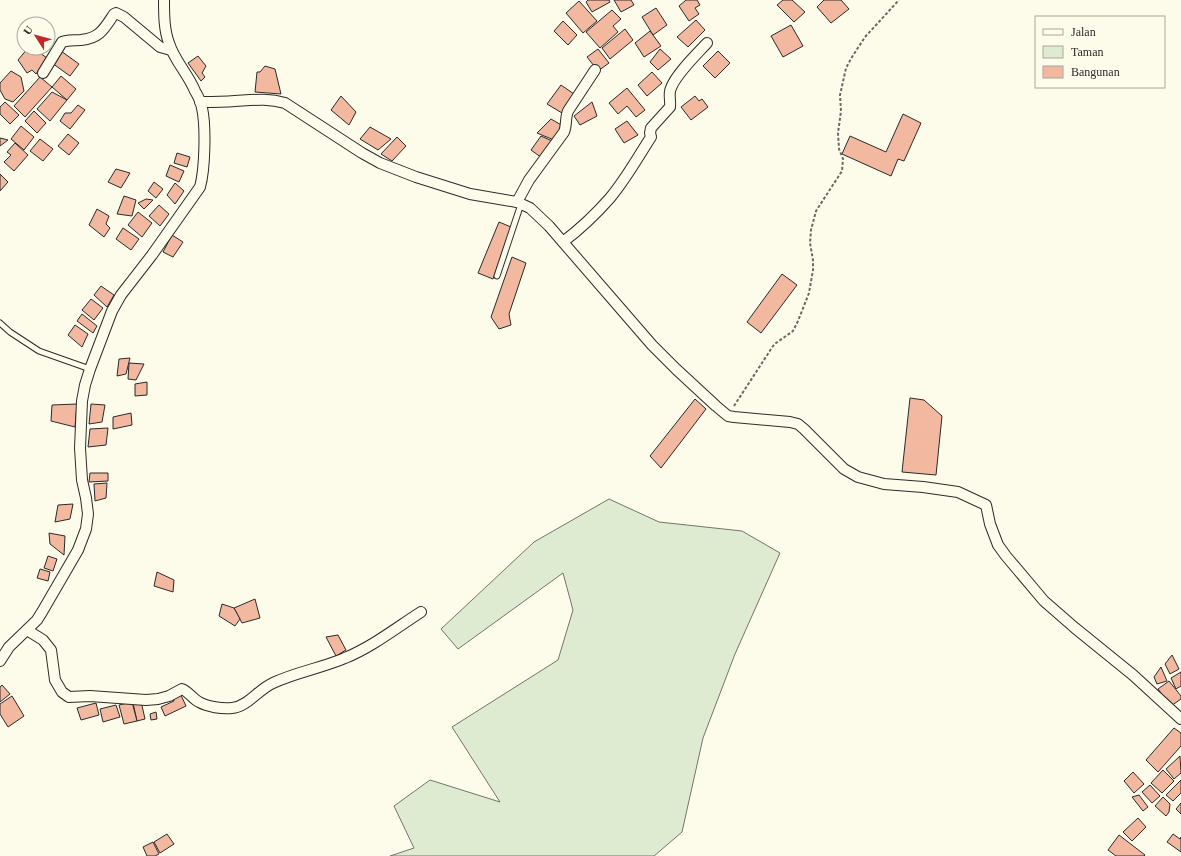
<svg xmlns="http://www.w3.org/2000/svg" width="1181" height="856" viewBox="0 0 1181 856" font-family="'Times New Roman',serif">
	<rect width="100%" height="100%" fill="#fdfbea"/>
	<!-- green -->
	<path fill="#deebd1" stroke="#74746e" d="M609,499L659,522L742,531L780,553L735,654L703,738L682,832L654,856H390L414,848L394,806L430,780L500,802L452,727L558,660L573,610L563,573L458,649L441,629L534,542Z"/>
	<!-- building -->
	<g fill="#f2b8a0" stroke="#2b2b2b">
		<path d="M588,0H609L610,2L592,12L586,2Z"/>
		<path d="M614,0H631L634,5L621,12Z"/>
		<path d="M686,0H697L700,5L695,8L699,14L689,21L679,6Z"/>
		<path d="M783,0H792L805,12L794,22L777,5Z"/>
		<path d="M824,0H841L849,9L831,23L817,7Z"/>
		<path d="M579,1L597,21L583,33L566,13Z"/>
		<path d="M656,8L667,25L653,35L642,17Z"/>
		<path d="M612,10L621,19L613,26L618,32L600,48L586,32Z"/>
		<path d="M696,20L705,30L688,47L677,37Z"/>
		<path d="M563,21L577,35L568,45L554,31Z"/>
		<path d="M791,25L803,46L783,57L771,36Z"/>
		<path d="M625,29L633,40L610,59L602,48Z"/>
		<path d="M650,31L661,46L644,57L635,43Z"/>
		<path d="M28,48H33L47,58L36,74L32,70L27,73L18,60Z"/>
		<path d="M598,49L609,63L598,71L587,57Z"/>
		<path d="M660,49L671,59L658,70L650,62Z"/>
		<path d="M61,51L79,64L70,76L52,63Z"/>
		<path d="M718,51L730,63L715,78L703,66Z"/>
		<path d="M198,56L206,66L202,73L205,77L201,81L188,63Z"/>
		<path d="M265,66L275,69L281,94L255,92L257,72H260Z"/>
		<path d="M11,71L21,77L24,91L13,102L5,99L0,90V83Z"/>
		<path d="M652,72L662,83L647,96L638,85Z"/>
		<path d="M61,76L76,89L67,100L52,87Z"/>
		<path d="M40,77L52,87L25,117L14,106Z"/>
		<path d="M561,85L574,94L569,105L562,113L547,104Z"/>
		<path d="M627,88L645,110L636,117L627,106L618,114L609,103Z"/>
		<path d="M52,92L67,100L50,121L37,109Z"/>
		<path d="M341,96L356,112L349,125L331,110Z"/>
		<path d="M695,96L699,101L702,99L708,107L691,120L681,107Z"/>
		<path d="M5,102L19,115L10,124L0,114V107Z"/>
		<path d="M592,102L597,116L580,125L574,116Z"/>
		<path d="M78,105L85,110L70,129L60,121L65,113H71Z"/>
		<path d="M34,111L46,123L37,133L25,121Z"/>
		<path d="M903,114L921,123L904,161L898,159L891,176L842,154L850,136L886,152Z"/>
		<path d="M551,119L563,126L554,140L537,133Z"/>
		<path d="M627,121L638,135L624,143L615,129Z"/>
		<path d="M21,126L34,137L24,150L11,139Z"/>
		<path d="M370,127L391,139L378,150L360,139Z"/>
		<path d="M68,134L79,143L69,155L58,146Z"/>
		<path d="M541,136L552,141L542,158L531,150Z"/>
		<path d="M397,137L406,146L392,161L381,154Z"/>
		<path d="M0,138L8,140L0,146Z"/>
		<path d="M40,139L53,149L43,161L30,151Z"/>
		<path d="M15,143L28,155L14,171L4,162L11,155L7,152Z"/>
		<path d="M177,153L190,157L187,167L174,163Z"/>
		<path d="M170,165L184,171L179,182L166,176Z"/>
		<path d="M116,169L130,173L121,188L108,182Z"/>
		<path d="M0,174L8,182L0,191Z"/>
		<path d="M154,182L163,189L156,198L148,191Z"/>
		<path d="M175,183L184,191L175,204L167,195Z"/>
		<path d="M124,196L136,200L132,216L117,214Z"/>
		<path d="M146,199L153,200L144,209L138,203Z"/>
		<path d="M159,205L169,214L160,226L149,216Z"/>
		<path d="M97,209L109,216L106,224L110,228L104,237L89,225Z"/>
		<path d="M138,212L152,223L142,237L128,225Z"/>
		<path d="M499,222L511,227L493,279L478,273Z"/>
		<path d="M123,228L139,239L131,250L116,239Z"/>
		<path d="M172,235L183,242L173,257L163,252Z"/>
		<path d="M512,257L526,263L509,314L511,325L499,329L491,317Z"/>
		<path d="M782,274L797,285L761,333L747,322Z"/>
		<path d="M101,286L114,295L107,307L94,295Z"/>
		<path d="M91,299L103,308L94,320L82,310Z"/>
		<path d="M82,314L97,326L93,333L77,321Z"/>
		<path d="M75,325L88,334L82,347L68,335Z"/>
		<path d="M130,358L126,374L117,376L119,359Z"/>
		<path d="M129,363L144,364L136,380L128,379Z"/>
		<path d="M147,382V395L135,396V384Z"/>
		<path d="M910,398L924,400L942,416L936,475L902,472Z"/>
		<path d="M695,399L706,409L661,468L650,456Z"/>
		<path d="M77,404L75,427L51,421L52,405Z"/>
		<path d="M91,404L105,405L102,422L89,424Z"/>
		<path d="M131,413L132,425L113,429V417Z"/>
		<path d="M108,428L106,445L88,447L90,429Z"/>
		<path d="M90,473H108V481L89,482Z"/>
		<path d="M107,483L106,498L95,501L94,484Z"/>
		<path d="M73,504L70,519L55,522L58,505Z"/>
		<path d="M49,533L65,536L64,555L50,544Z"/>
		<path d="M48,556L57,559L53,571L44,568Z"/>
		<path d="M40,569L50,572L48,581L37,578Z"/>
		<path d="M157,572L174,580L173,592L154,586Z"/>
		<path d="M255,599L260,618L242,623L234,608Z"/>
		<path d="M222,604L234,608L240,619L235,626L219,616Z"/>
		<path d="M338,635L346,650L336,656L326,637Z"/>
		<path d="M1172,655L1179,669L1170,674L1165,664Z"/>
		<path d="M1161,667L1167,681L1157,684L1154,677Z"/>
		<path d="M1181,672V686L1176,689L1171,678Z"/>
		<path d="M1169,681L1181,696V699L1171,706L1158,689Z"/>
		<path d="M2,685L10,694L0,702V687Z"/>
		<path d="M180,693L186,706L165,716L161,707L174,701L172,697Z"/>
		<path d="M12,696L24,716L8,727L0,714V704Z"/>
		<path d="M141,701L145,719L137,721L133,703Z"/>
		<path d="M132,702L137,721L124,724L119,705Z"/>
		<path d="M96,703L99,715L81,720L77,708Z"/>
		<path d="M116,705L120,717L103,722L100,709Z"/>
		<path d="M156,712L157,719L151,720L150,714Z"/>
		<path d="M1174,728L1181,733V746L1158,772L1146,760Z"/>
		<path d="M1180,756L1181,773L1174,779L1166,769Z"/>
		<path d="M1163,770L1174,781L1162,793L1151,783Z"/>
		<path d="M1133,772L1144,784L1134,793L1124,781Z"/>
		<path d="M1181,780V793L1173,801L1166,795Z"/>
		<path d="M1150,785L1160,796L1152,803L1142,792Z"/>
		<path d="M1139,795L1148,807L1143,811L1132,797Z"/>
		<path d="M1163,797L1170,804L1169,812L1166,816L1155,806Z"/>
		<path d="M1181,803V814L1176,809Z"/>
		<path d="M1138,818L1146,827L1132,841L1123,832Z"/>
		<path d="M167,834L174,844L160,853L154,842Z"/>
		<path d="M1173,834L1180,839L1181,837V852L1167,842Z"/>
		<path d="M1119,835L1145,855L1144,856H1116L1108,850Z"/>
		<path d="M153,842L159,854L155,856H147L143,847Z"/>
	</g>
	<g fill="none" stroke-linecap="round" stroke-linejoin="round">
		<defs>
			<g id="service">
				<path d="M497,276L521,204"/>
				<path d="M0,323L10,332L39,351L90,369"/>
			</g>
			<g id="minor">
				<path d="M43,73L62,42C68,40 74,40 81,40C100,38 104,29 114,14L116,13L124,17L160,47L171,50"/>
				<path d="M200,102C212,102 223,102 235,101C253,100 268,98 285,103L362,153L380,163L416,177L470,194L517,202L530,208L549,226L652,345L676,369L716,406L728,416L734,417L790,422L798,424L804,429L844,469L858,477L884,484L923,487L958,492L986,505L990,524L998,545L1006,556L1044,601L1075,628L1133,675L1181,719"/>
				<path d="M517,202L529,180L564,132C567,125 565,118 568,111L595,70"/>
				<path d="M563,242C580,229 596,214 610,198C626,179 638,157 651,137L650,133L651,128L670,107C671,101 668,94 671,88C676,74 697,54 707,43"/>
				<path d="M27,630L43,640L51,650L55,680L62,692L69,697L90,696L146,700L158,699L169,696L182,689C189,692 193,699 199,702C208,707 222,709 232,708C247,707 259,689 273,683C296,672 322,668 345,658C372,647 396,628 421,612"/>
				<path d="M0,661L9,647L37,620L42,612L78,550L86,529L88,514L86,498L82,480L80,448L82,401L85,385L90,369L112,311L121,295L152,255L200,187C205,169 206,126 202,108C201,102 198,96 195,91C188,74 174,60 169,43C164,30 164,14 164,0"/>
			</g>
		</defs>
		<!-- service casing -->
		<use href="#service" stroke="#2b2b2b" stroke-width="7"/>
		<!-- minor casing -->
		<use href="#minor" stroke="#2b2b2b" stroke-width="12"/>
		<!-- path -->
		<path stroke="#6a6964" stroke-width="2" stroke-dasharray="3 2" stroke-linecap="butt" d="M734,406L773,346L776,343L793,331L798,321L809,293L813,270V260L810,243L811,230L816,211L842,171L843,159L839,149L838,133L841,111L840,95L846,68L852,57L865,37L899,0"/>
		<!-- service -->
		<use href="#service" stroke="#fdfbea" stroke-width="5"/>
		<!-- minor -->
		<use href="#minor" stroke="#fdfbea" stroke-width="10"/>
	</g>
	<!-- legend -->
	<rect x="1035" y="16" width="130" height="72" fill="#fdfbea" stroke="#a9a89e"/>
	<rect x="1043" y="29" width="20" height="6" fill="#fdfbea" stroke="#a9a89e"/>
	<text x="1071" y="36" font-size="12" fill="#2b2b2b">Jalan</text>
	<rect x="1043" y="46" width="20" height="12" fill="#deebd1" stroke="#a9a89e"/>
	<text x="1071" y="56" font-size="12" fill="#2b2b2b">Taman</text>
	<rect x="1043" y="66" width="20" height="12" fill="#f2b8a0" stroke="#a9a89e"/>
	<text x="1071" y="76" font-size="12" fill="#2b2b2b">Bangunan</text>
	<!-- north arrow -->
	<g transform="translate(36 36) rotate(306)"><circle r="19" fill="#fdfbea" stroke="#a9a89e"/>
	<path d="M0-3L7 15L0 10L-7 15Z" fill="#c62828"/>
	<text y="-6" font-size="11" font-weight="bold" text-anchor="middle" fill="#2b2b2b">U</text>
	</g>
</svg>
